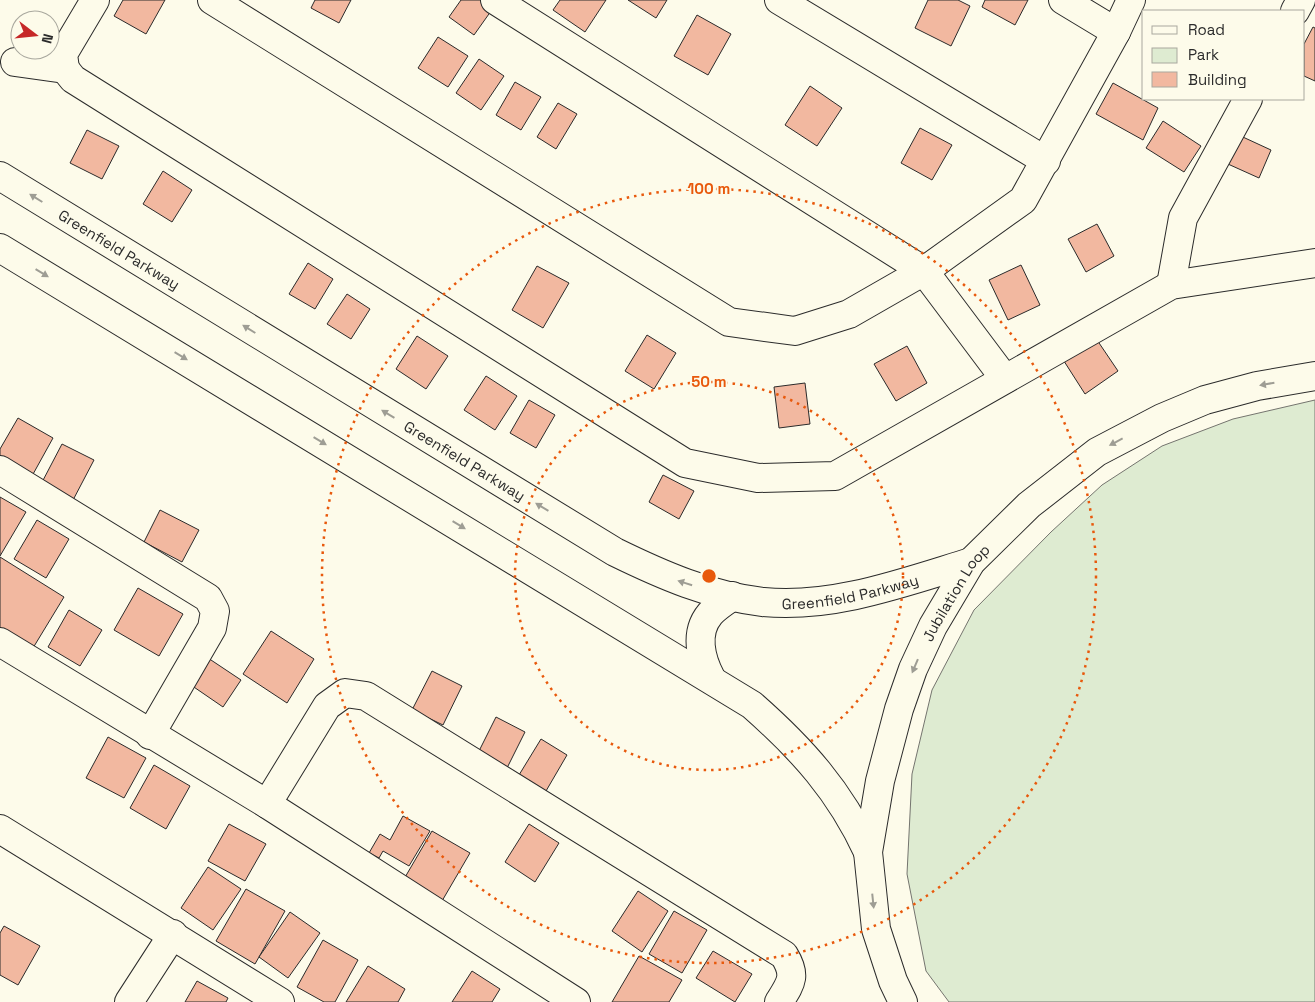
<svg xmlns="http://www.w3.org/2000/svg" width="1315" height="1002" viewBox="0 0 1315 1002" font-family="'Space Grotesk',sans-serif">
	<rect width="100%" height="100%" fill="#fdfbea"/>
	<!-- green -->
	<path fill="#deebd1" stroke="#74746e" d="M1315,400V1002H949L926,971L907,874L912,774L932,690L974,610L1051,532L1102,485L1162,446L1233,419Z"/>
	<!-- building -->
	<g fill="#f2b8a0" stroke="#2b2b2b">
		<path d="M123,0H165L146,34L114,16Z"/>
		<path d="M315,0H351L339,23L311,8Z"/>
		<path d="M461,0H490L496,4L474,35L449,17Z"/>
		<path d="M560,0H606L585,32L553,10Z"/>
		<path d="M628,0H667L656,18Z"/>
		<path d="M928,0H958L970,6L951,46L915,28Z"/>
		<path d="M985,0H1028L1015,25L982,7Z"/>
		<path d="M697,15L731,34L708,75L674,56Z"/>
		<path d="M1313,27L1315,28V81L1304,76V44Z"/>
		<path d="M438,37L468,56L448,87L418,68Z"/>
		<path d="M479,59L504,76L481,110L456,93Z"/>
		<path d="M515,82L541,97L521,130L496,115Z"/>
		<path d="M1113,83L1158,108L1143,140L1096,114Z"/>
		<path d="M810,86L842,108L817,146L785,125Z"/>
		<path d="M558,103L577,114L556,149L537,137Z"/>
		<path d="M1163,121L1201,146L1184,172L1146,148Z"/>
		<path d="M920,128L952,145L932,180L901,163Z"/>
		<path d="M87,130L119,146L102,179L70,163Z"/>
		<path d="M1232,132L1271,150L1259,178L1219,160Z"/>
		<path d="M163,171L192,190L172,222L143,204Z"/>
		<path d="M1097,224L1114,256L1086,272L1068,239Z"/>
		<path d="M308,263L333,279L315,309L289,294Z"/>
		<path d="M1021,265L1040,305L1008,320L989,280Z"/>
		<path d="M537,266L569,283L543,328L512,310Z"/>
		<path d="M347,294L370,309L351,339L327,324Z"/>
		<path d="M647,335L676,353L654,389L625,371Z"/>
		<path d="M417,336L448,356L426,389L396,369Z"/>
		<path d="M1095,337L1118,371L1085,394L1062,358Z"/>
		<path d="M907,346L927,383L896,401L874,364Z"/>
		<path d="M486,376L517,396L495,430L464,410Z"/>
		<path d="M805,383L810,424L779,428L774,387Z"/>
		<path d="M529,400L555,415L536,448L510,433Z"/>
		<path d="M18,418L53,438L32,476L0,457V449Z"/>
		<path d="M62,444L94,460L72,502L40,486Z"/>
		<path d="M663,475L694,491L679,519L649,502Z"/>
		<path d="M0,497L26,512L0,556Z"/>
		<path d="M160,510L199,530L182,562L144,542Z"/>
		<path d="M37,520L69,539L46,578L14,559Z"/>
		<path d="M0,557L64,597L33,648L0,628Z"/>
		<path d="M138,588L183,614L159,656L114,630Z"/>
		<path d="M69,610L102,630L80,666L48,647Z"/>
		<path d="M271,631L314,659L287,703L243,674Z"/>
		<path d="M205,656L241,680L223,707L188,683Z"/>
		<path d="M432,671L462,686L443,725L412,710Z"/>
		<path d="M496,717L525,732L507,768L478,753Z"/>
		<path d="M108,737L146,758L124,798L86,778Z"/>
		<path d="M541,739L567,755L546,791L519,775Z"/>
		<path d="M154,765L190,786L166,829L130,808Z"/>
		<path d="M403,816L430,831L409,866L383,851L379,858L369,853L380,834L390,840Z"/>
		<path d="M229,824L266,844L245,881L208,861Z"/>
		<path d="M529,824L559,843L535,882L505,862Z"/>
		<path d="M432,831L470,853L442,901L404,879Z"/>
		<path d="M208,867L241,889L213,930L181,908Z"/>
		<path d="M246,889L285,911L255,964L216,941Z"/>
		<path d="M638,891L668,911L642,952L612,931Z"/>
		<path d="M674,911L707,930L682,973L649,954Z"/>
		<path d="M290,912L320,933L288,978L259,957Z"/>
		<path d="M4,926L40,946L18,985L0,975V933Z"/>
		<path d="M323,940L358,960L335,1002H324L297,987Z"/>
		<path d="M713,951L752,974L735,1002L696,978Z"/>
		<path d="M639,956L682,980L669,1002H612Z"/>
		<path d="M368,966L405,989L398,1002H346Z"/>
		<path d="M472,971L500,989L492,1002H452Z"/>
		<path d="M197,981L228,998L226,1002H185Z"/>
	</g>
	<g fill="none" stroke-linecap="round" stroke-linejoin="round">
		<defs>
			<g id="minor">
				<path d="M212,0L729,322L795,331L849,314L924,271L1023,200L1116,32L1131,0"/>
				<path d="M495,0L924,271L1005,379"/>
				<path d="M779,0L1046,161"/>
				<path d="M1063,0L1116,32"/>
				<path d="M1295,11L1301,0"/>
				<path d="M15,62L65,69L63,54L95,0"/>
				<path d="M65,69L73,79L685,463L758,478L835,476L1171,285L1315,263"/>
				<path d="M1171,285L1183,218L1248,99"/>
				<path d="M0,470L208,598L215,611L212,628L150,735"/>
				<path d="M0,642L267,804L576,1002"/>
				<path d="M267,804L327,706L345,693L366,696L784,955C797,976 791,983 779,1002"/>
				<path d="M0,829L280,1002"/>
				<path d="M129,1002L173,934"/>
			</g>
			<g id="major">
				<path id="s1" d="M0,176L615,552C662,575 710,596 763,602C833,609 905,582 971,562"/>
				<path d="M0,248L752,705C802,749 840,791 868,852"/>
				<path d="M711,678C701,659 694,633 710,614C716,607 725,602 732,596"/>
				<path id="s2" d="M903,1002L893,981L876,929L868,852L880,781L899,709L913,669L933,626L971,562L1029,505L1097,452L1162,418L1205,400L1257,386L1315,376"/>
			</g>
		</defs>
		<!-- minor casing -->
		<use href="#minor" stroke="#2b2b2b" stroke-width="30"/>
		<!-- major casing -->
		<use href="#major" stroke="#2b2b2b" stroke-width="30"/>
		<!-- minor -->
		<use href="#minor" stroke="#fdfbea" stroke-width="28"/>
		<!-- major -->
		<use href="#major" stroke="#fdfbea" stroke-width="28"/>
	</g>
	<!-- one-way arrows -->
	<defs><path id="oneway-solid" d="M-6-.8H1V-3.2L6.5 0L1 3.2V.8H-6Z" transform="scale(1.25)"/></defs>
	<g fill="#9e9d94">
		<use href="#oneway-solid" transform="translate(36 198) rotate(-148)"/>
		<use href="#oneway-solid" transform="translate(42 273) rotate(31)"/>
		<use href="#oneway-solid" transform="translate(249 329) rotate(-148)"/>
		<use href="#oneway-solid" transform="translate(181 356) rotate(31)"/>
		<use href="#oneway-solid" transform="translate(1267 384) rotate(170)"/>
		<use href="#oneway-solid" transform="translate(388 414) rotate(-149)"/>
		<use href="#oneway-solid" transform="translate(320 441) rotate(31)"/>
		<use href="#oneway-solid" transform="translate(1116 442) rotate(152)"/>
		<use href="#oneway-solid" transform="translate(542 507) rotate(-149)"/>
		<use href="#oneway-solid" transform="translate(459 525) rotate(31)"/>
		<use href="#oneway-solid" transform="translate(685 583) rotate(-162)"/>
		<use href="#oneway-solid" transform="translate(915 666) rotate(113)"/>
		<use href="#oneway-solid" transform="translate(873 901) rotate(84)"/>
	</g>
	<!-- distance rings -->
	<g fill="none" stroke="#e8590c" stroke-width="2.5" stroke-dasharray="2.5 5">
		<circle cx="709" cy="576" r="194"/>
		<circle cx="709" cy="576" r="387"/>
	</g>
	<g text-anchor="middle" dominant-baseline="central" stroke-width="4" stroke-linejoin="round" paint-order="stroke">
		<!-- street labels -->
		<g font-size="15" fill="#2b2b2b" stroke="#fdfbea">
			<text stroke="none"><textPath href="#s1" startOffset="140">Greenfield Parkway</textPath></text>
			<text stroke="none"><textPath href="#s1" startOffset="545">Greenfield Parkway</textPath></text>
			<text stroke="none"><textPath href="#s1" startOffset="966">Greenfield Parkway</textPath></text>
			<text stroke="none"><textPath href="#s2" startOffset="432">Jubilation Loop</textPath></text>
		</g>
	</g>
	<circle cx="709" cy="576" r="8" fill="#e8590c" stroke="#fdfbea" stroke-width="2.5"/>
	<g font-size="15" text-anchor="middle" font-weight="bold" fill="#e8590c" stroke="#fdfbea" stroke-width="4" stroke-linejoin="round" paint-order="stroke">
		<text x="709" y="194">100 m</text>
		<text x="709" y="387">50 m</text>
	</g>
	<!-- legend -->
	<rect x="1142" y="10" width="162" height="90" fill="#fdfbea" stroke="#a9a89e"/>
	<rect x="1152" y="26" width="25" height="8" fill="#fdfbea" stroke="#a9a89e"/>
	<text x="1188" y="35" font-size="15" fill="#2b2b2b">Road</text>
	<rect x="1152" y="48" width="25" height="15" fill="#deebd1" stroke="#a9a89e"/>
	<text x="1188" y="60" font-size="15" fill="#2b2b2b">Park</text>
	<rect x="1152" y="72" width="25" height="15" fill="#f2b8a0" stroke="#a9a89e"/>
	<text x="1188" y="85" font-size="15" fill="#2b2b2b">Building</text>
	<!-- north arrow -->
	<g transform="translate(35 35) rotate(106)"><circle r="24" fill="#fdfbea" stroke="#a9a89e"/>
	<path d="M0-4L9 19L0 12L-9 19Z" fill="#c62828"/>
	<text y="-8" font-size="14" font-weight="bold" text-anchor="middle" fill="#2b2b2b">N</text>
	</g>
</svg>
